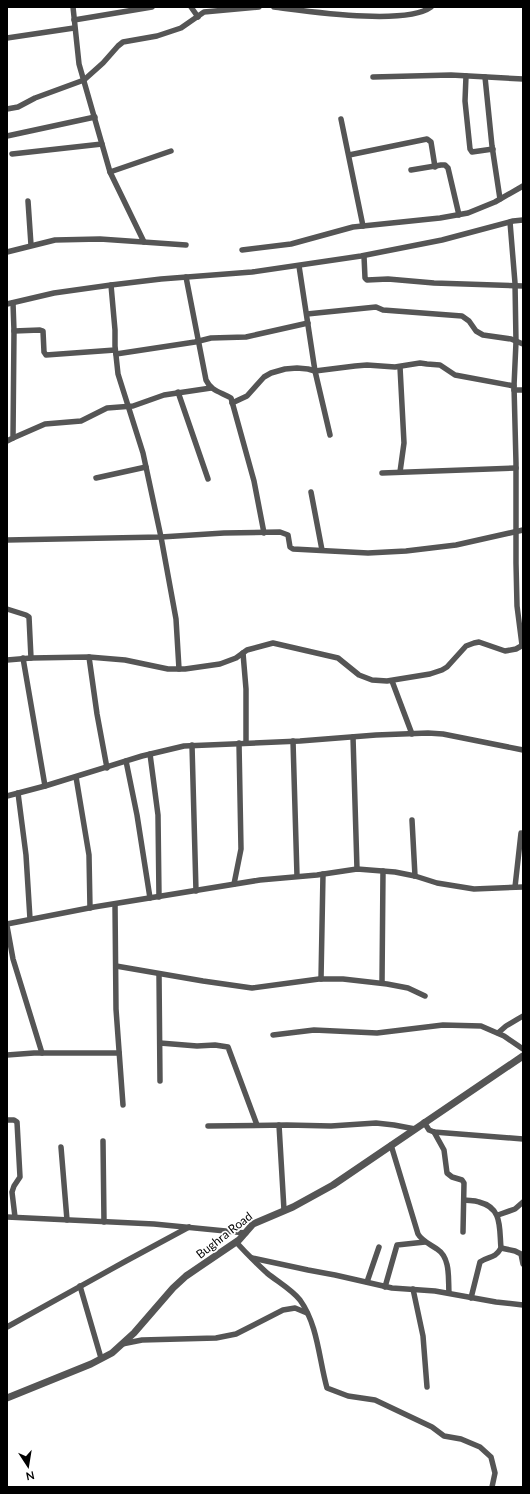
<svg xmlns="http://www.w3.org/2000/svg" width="530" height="1494" viewBox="0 0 530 1494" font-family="Lato,sans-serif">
	<rect width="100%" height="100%" fill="#fff"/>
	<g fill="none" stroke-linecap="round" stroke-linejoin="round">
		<!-- minor -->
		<g stroke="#555" stroke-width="5.5">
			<path d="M73,7L79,64L110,172L144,242"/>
			<path d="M191,7L198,17"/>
			<path d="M274,7C307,11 405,26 431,7"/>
			<path d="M74,20L152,7"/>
			<path d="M7,38L74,28"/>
			<path d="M466,76L465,101L470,149L472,152L493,149"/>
			<path d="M373,77L451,75L523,79"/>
			<path d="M485,77L492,146L500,199"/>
			<path d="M7,109L18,107L35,98L84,80L103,63L118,46L123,42L157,36L181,28L204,12L259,7"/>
			<path d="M341,119L363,226"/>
			<path d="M7,136L95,117"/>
			<path d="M12,154L102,144"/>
			<path d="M349,155L427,139L431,142L435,167"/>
			<path d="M411,170L441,165H445L448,168L459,215"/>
			<path d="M110,172L171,151"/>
			<path d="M28,201L31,245"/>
			<path d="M510,222L515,283L516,342L514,386L516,463V563L517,606L522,645"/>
			<path d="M242,250L291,244L353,227L440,218L468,213L495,202L523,186"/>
			<path d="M7,252L55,240L100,239L186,245"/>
			<path d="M364,256L365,278L367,280L388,279L434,283L523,286"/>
			<path d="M299,266L315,371L330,435"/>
			<path d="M186,277L206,380C211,391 221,392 231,398L254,481L264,533"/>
			<path d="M111,285L115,330V346L118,374L143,453L161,537L176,619L179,669"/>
			<path d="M7,304L54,293L111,285L161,279L252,272L361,256L442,240L513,221L523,220"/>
			<path d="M307,314L376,307L383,310L462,316L469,321L476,331L483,335L511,339L523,344"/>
			<path d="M14,331L40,330L43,331L44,352L46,355L115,350"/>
			<path d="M116,354L195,342L211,338L246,337L308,323"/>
			<path d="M514,390H523"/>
			<path d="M178,392L208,479"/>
			<path d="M232,403L247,396L264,377L271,373L285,369L297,368L308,369L315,371L355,366L367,365L395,367L420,363L427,364L440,365L455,375L514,386"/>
			<path d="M13,438L45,424L81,421L107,408L133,406L164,395L211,388"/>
			<path d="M7,441L13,438L14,331L13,303"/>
			<path d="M400,472L404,443L400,367"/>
			<path d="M382,473L516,468"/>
			<path d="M96,478L146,467"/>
			<path d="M311,492L322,550"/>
			<path d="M7,540L161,537L224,533L280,532L288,535L290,547L293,549L368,553L406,551L456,545L523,530"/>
			<path d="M7,609L26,615L29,617L31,658"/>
			<path d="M243,653L246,689V743"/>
			<path d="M89,657L97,714L107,768"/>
			<path d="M23,658L45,786"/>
			<path d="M7,660L31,658L89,657L125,660L168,669H185L220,664L236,658L247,650L273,643L338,658L359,675L372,680L387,681L430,674L442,670L447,667L466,646L474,643L479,642L505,651L516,649L523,645"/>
			<path d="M392,681L412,734"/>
			<path d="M353,737L357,869"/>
			<path d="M293,741L297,876"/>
			<path d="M192,745L196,891"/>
			<path d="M150,754L158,815L159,897"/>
			<path d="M126,761L137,815L150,898"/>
			<path d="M76,777L89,855L90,908"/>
			<path d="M18,793L26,855L30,919"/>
			<path d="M7,796L45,786L142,756L184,746L300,741L376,735L428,733L443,734L523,750"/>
			<path d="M412,820L415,876"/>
			<path d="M234,884L241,849L239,743"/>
			<path d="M515,887L521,833"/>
			<path d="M115,904L116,1009L123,1105"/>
			<path d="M7,924L94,907L260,880L317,875L357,869L395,872L415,876L437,883L474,889L523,887"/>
			<path d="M7,926L13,959L42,1053"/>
			<path d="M116,966L203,981L252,988L319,979H343L387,984L408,988L425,996"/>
			<path d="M159,974L160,1081"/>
			<path d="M321,979L323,874"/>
			<path d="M382,983L383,871"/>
			<path d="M498,1033L506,1026L523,1016"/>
			<path d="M273,1035L314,1030L377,1033L443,1025L481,1026L504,1036L523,1049"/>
			<path d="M160,1043L197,1046L215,1045L228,1047L257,1125"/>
			<path d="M7,1055L34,1053H119"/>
			<path d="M7,1120H14L17,1122L20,1177L14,1186L12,1192L15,1217"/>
			<path d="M424,1122L429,1130L434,1132L523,1139"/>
			<path d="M279,1125L284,1210"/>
			<path d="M208,1126L287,1125L331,1126L376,1123L394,1125L415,1129"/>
			<path d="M434,1132L444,1150L447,1173L452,1177L462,1180L464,1183L463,1232"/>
			<path d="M103,1141L104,1222"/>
			<path d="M391,1145L418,1234C422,1241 430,1244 437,1249C451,1258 448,1279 449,1293"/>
			<path d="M61,1147L67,1220"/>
			<path d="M464,1200C469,1201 474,1200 479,1202C503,1208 499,1228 501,1248C495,1259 488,1256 480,1262L471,1298"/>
			<path d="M498,1215L515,1209L523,1202"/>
			<path d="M7,1217L154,1224L246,1233"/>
			<path d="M236,1242C246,1253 256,1263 267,1273C278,1282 291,1289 300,1300C318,1325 319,1360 327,1388L348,1396L375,1400L432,1427L444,1436L461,1439L480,1447L491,1457L495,1473L492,1487"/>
			<path d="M501,1248L515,1251L521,1254L523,1264"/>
			<path d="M252,1258L308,1270L335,1275L392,1288L435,1291L496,1302L523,1305"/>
			<path d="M367,1282L379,1247"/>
			<path d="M80,1286L101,1358"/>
			<path d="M385,1287L397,1245L425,1242"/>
			<path d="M413,1289L423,1336L427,1387"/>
			<path d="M7,1327L126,1261L189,1227"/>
			<path d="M122,1344L142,1340L216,1338L236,1334L283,1310L295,1308L307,1313"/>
		</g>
		<!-- tertiary -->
		<path stroke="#555" stroke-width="7" d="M7,1398L91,1364L112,1353L134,1333L173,1288L186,1276L239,1240L253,1224L293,1207L333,1185L523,1056"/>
	</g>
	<g text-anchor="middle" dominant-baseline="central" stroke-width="3.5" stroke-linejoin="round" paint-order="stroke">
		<!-- street labels -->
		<g font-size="12" fill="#000" stroke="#fff">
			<text transform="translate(224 1235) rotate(-38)">Bughra Road</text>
		</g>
	</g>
	<!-- border -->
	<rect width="530" height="1494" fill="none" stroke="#000000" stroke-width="16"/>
	<!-- north arrow -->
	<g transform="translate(28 1466) rotate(168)" stroke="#ffffff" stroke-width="3" paint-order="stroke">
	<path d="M0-3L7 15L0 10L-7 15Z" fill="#000000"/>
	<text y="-6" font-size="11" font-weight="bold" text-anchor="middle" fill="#000000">N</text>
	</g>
</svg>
